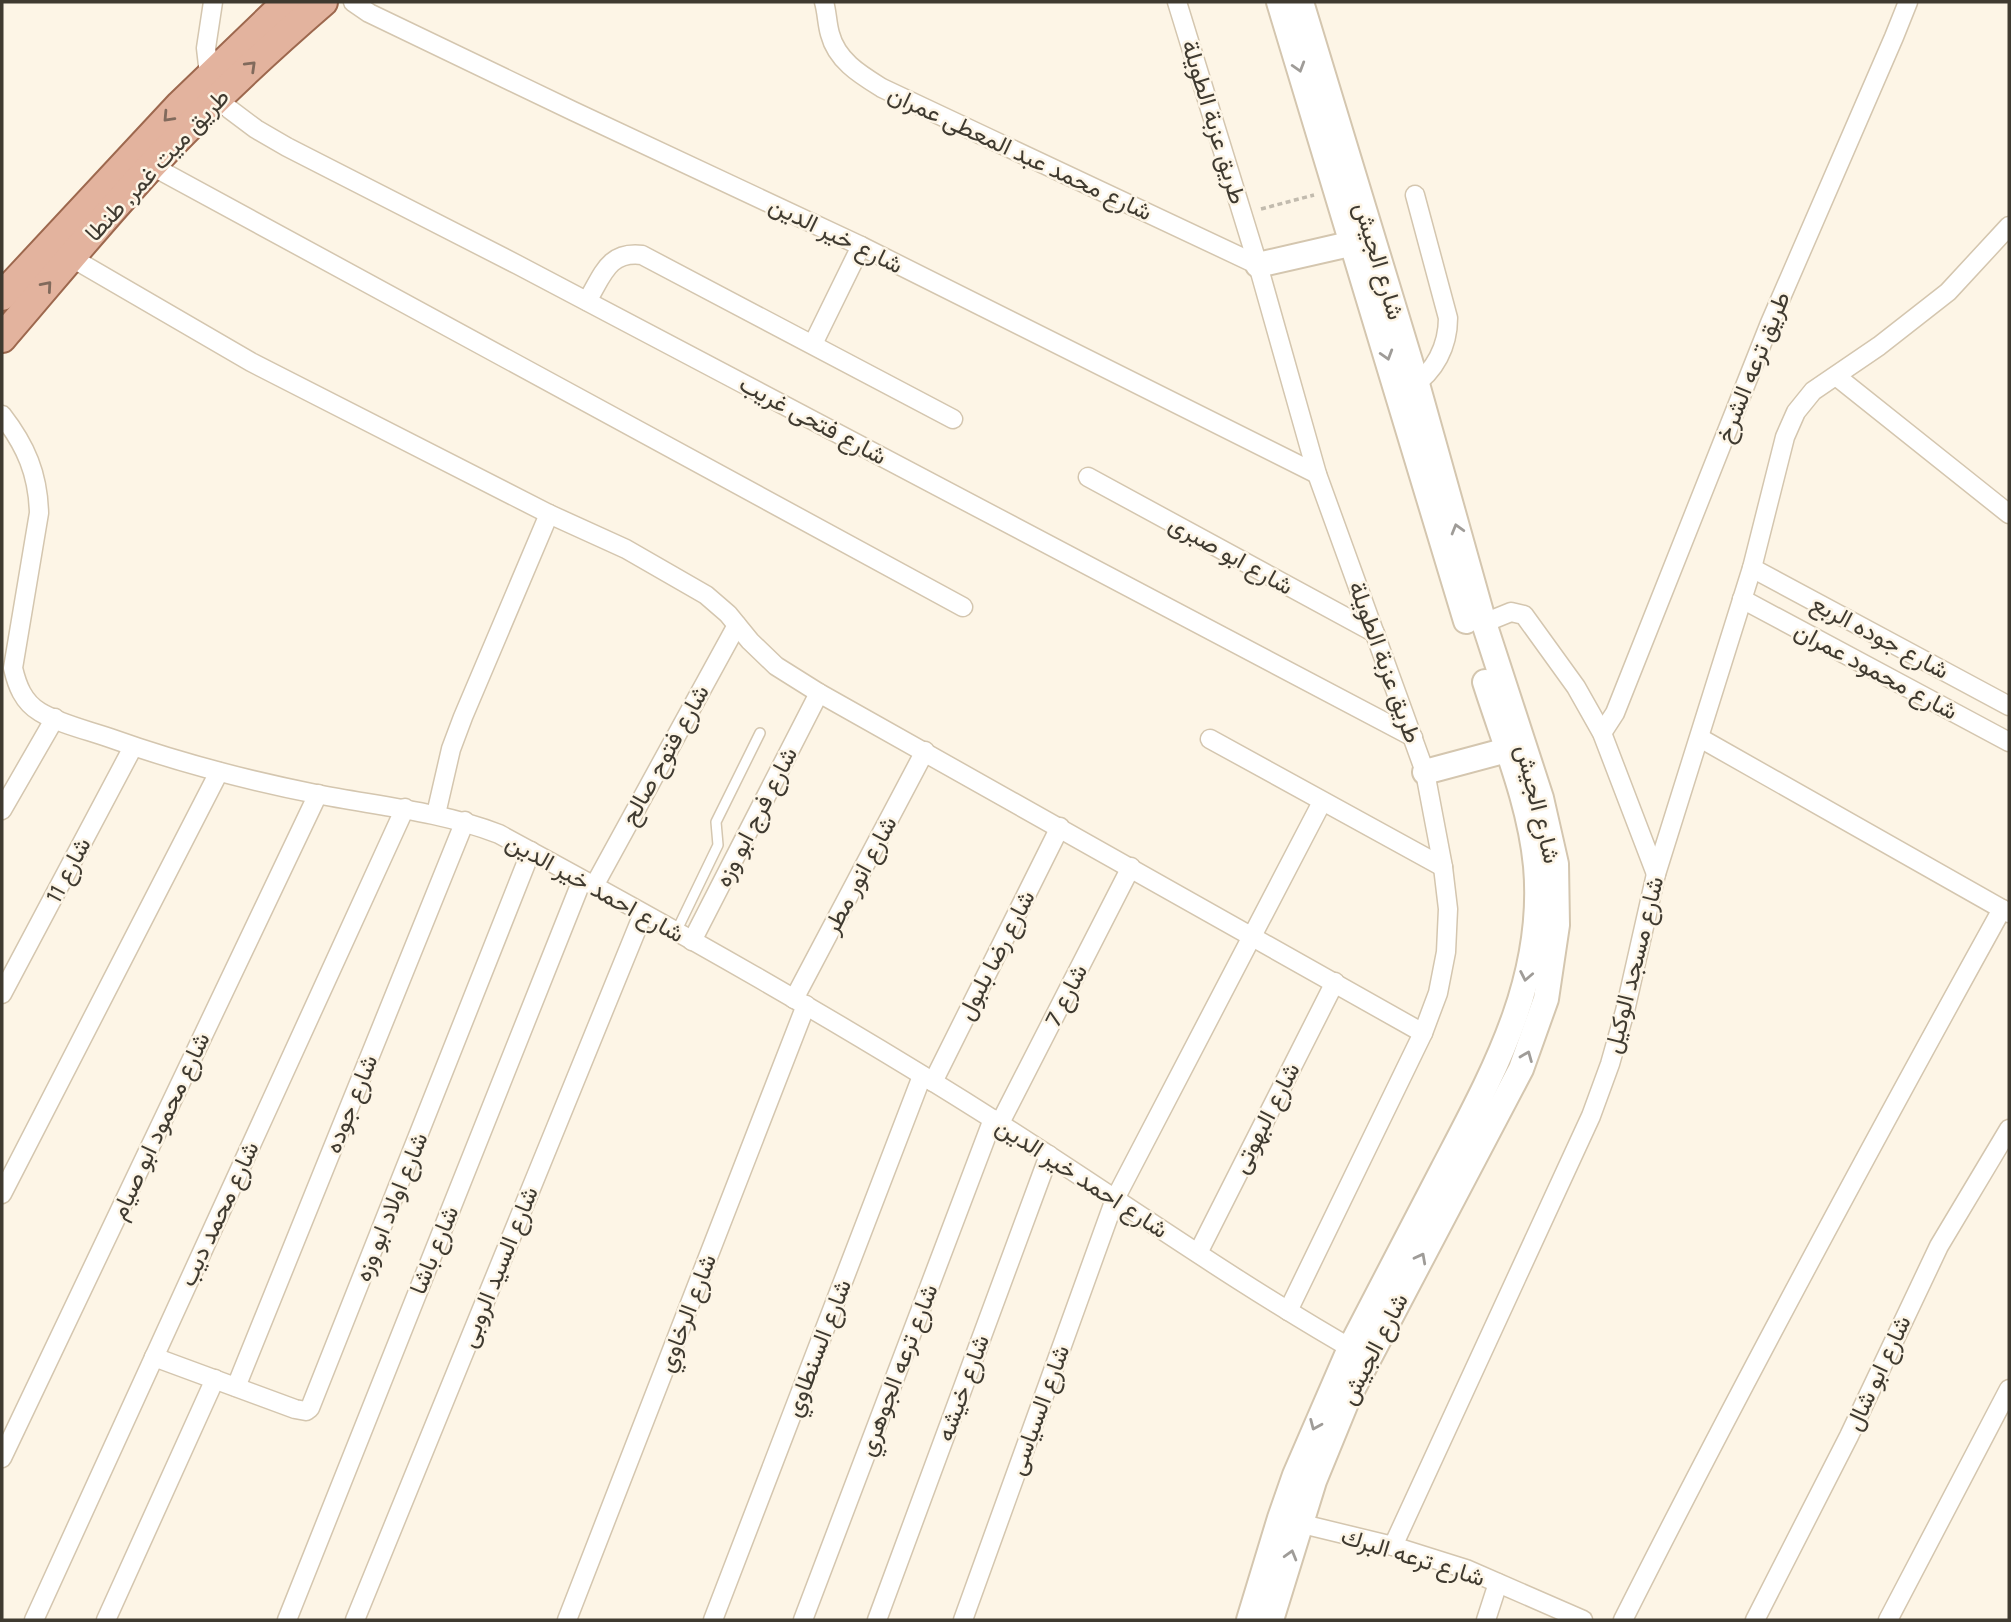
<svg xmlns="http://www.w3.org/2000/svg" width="2011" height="1622" viewBox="0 0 2011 1622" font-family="Karla,Vazirmatn,sans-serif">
	<rect width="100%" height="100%" fill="#fdf5e6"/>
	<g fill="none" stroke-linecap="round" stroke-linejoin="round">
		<defs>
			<path id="lane" d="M676,932L718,845L716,822L760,733"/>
			<g id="street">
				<path d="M353,2L369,13L573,111L861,246L1317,474"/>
				<path d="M824,2C827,12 827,24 830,34C837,61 861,75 882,88L1258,265"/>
				<path d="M1177,2L1258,265L1317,474L1425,772L1443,867L1448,909L1446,952L1438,993L1423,1033L1288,1311"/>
				<path d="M209,74L206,48L213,2"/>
				<path d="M216,99L256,129L287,147L518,265L1413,737"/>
				<path d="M152,166L963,607"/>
				<path d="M72,258L251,362L549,514L626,549L706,595L728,614L750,641L776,666L819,693L1423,1033"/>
				<path d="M587,301C603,275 608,251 642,255L953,419"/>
				<path d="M813,344L861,246"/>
				<path d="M1836,376L2009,514"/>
				<path d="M1411,387C1435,372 1448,346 1448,318L1415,195"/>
				<path d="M2,415C26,446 38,474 39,513L13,668C17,685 23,702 40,712C60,724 87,730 110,738C177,762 246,780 316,794C378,806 439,811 499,834C669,926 839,1021 1002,1125C1121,1201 1236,1283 1359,1353"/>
				<path d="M1088,477L1375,633"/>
				<path d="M1752,568L2009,706"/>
				<path d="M1742,599L2009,742"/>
				<path d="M1484,623L1511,612L1524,615L1576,687L1602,733L1656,874"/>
				<path d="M1602,733L1615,713L1770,323L1894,37L1908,2"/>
				<path d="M1700,738L2009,913"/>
				<path d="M1210,739L1443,867"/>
				<path d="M2,810L55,718"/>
				<path d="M436,814L451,749L463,717L549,514"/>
				<path d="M594,886L737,625"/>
				<path d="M692,941L819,693"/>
				<path d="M2,994L133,747"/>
				<path d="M794,999L925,751"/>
				<path d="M933,1082L1060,827"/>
				<path d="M1000,1123L1131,867"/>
				<path d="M2,1194L219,772"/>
				<path d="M1198,1253L1335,982"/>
				<path d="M154,1357L295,1409L306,1411L310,1408L531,851"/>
				<path d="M236,1387L465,821"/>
				<path d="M2,1458L318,794"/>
				<path d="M1290,1521L1393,1546L1466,1569L1583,1620"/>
				<path d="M1393,1546L1591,1116L1610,1064L1625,1011L1656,874L1752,568L1785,437L1796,412L1813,391L1879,346L1948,292L2009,226"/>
				<path d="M34,1620L405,808"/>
				<path d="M106,1620L215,1379"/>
				<path d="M287,1620L582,880"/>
				<path d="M355,1620L643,914"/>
				<path d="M567,1620L806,1005"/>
				<path d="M713,1620L922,1076"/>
				<path d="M803,1620L993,1119"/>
				<path d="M877,1620L1049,1155"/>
				<path d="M963,1620L1115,1199L1322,802"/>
				<path d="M1486,1620L1498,1583"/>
				<path d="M1623,1620C1744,1380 1872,1144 2002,909"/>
				<path d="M1755,1620L1849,1436L1939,1246L2009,1129"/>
				<path d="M1888,1620L2009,1389"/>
			</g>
			<g id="secondary">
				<path d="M1279,2L1466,621"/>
				<path d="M1258,265L1354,243"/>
				<path d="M1425,772L1507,750"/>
				<path d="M1249,1620L1280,1518L1295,1475L1350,1348C1381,1288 1412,1229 1443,1169C1493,1073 1546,979 1536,866C1530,803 1504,742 1485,682"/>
				<path d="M1271,1620L1314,1481L1348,1398L1521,1069L1546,999L1557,925L1556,864L1541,798L1484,623L1417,384L1301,2"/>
			</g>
			<g id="primary">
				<path d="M2,296L180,105L287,2"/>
				<path d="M2,338C52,280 101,220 153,164C206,107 264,53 323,2"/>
			</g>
		</defs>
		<!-- lane casing -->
		<use href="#lane" stroke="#d4c6af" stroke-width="12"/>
		<!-- street casing -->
		<use href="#street" stroke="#d4c6af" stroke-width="21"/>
		<!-- secondary casing -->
		<use href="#secondary" stroke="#d4c6af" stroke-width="28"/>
		<!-- primary casing -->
		<use href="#primary" stroke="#9d684e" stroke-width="32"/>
		<!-- path -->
		<path stroke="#c2bbae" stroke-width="3.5" stroke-dasharray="5 3.5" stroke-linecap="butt" d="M1261,209L1314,195"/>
		<!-- lane -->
		<use href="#lane" stroke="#fff" stroke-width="9"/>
		<!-- street -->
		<use href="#street" stroke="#fff" stroke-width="18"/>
		<!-- secondary -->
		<use href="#secondary" stroke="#fff" stroke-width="24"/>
		<!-- primary -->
		<use href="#primary" stroke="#e3b39e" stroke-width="28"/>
	</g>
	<!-- one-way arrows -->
	<defs><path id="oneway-chevron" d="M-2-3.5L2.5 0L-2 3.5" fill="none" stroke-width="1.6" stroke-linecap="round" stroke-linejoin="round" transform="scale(1.75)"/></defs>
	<g stroke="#816a5c">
		<use href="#oneway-chevron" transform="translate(251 66) rotate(-44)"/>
		<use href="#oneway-chevron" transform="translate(168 117) rotate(133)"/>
		<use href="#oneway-chevron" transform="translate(47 286) rotate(-49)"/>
	</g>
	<g stroke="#9f9c98">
		<use href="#oneway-chevron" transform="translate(1299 67) rotate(73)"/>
		<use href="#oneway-chevron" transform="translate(1387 355) rotate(73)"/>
		<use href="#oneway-chevron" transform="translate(1457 529) rotate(-106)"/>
		<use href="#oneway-chevron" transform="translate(1526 976) rotate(101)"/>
		<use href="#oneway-chevron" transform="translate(1527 1056) rotate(-68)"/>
		<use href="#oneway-chevron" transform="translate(1421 1258) rotate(-62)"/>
		<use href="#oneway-chevron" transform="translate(1315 1425) rotate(113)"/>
		<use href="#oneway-chevron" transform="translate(1291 1555) rotate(-74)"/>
	</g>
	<g text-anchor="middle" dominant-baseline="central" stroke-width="5" stroke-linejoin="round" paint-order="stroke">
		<!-- street labels -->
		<g font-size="24" fill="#3f3a30" stroke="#fdf5e6">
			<text transform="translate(1214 122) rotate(73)">طريق عزبة الطويلة</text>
			<text transform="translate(1020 153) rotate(25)">شارع محمد عبد المعطى عمران</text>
			<text transform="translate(157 165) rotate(-47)">طريق ميت غمر, طنطا</text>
			<text transform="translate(836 235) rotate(26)">شارع خير الدين</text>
			<text transform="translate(1379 261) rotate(73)">شارع الجيش</text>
			<text transform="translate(1753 367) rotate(-68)">طريق ترعه الشرخ</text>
			<text transform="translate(813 420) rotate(28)">شارع فتحى غريب</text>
			<text transform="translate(1231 555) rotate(29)">شارع ابو صبرى</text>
			<text transform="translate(1880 637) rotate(28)">شارع جوده الربع</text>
			<text transform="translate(1385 662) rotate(70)">طريق عزبة الطويلة</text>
			<text transform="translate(1876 671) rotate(28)">شارع محمود عمران</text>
			<text transform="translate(665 755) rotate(-61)">شارع فتوح صالح</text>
			<text transform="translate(1538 804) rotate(76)">شارع الجيش</text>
			<text transform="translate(756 817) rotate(-63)">شارع فرج ابو وزه</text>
			<text transform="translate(68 870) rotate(-62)">شارع 11</text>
			<text transform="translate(860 875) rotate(-62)">شارع انور مطر</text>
			<text transform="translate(595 888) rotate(29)">شارع احمد خير الدين</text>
			<text transform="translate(996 955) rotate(-63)">شارع رضا بلبول</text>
			<text transform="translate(1634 965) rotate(-76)">شارع مسجد الوكيل</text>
			<text transform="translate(1066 995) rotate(-63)">شارع 7</text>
			<text transform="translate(351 1104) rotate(-68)">شارع جوده</text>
			<text transform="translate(1266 1118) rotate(-63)">شارع البهوتى</text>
			<text transform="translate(160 1126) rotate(-65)">شارع محمود ابو صيام</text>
			<text transform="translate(1082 1178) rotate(33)">شارع احمد خير الدين</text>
			<text transform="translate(391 1207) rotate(-68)">شارع اولاد ابو وزه</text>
			<text transform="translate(219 1214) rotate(-65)">شارع محمد ديب</text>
			<text transform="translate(434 1250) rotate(-68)">شارع باشا</text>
			<text transform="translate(499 1267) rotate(-68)">شارع السيد الروبى</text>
			<text transform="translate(687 1313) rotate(-69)">شارع الرخاوي</text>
			<text transform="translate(818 1348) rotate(-69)">شارع السنطاوي</text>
			<text transform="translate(1374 1349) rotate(-63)">شارع الجيش</text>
			<text transform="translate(898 1370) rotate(-69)">شارع ترعه الجوهري</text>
			<text transform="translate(1878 1373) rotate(-65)">شارع ابو شال</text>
			<text transform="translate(963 1388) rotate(-70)">شارع خيشه</text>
			<text transform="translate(1039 1410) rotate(-70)">شارع السياسى</text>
			<text transform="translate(1413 1557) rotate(17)">شارع ترعه البرك</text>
		</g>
	</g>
	<!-- border -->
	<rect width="2011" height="1622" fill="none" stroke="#3f3a30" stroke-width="7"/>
</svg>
